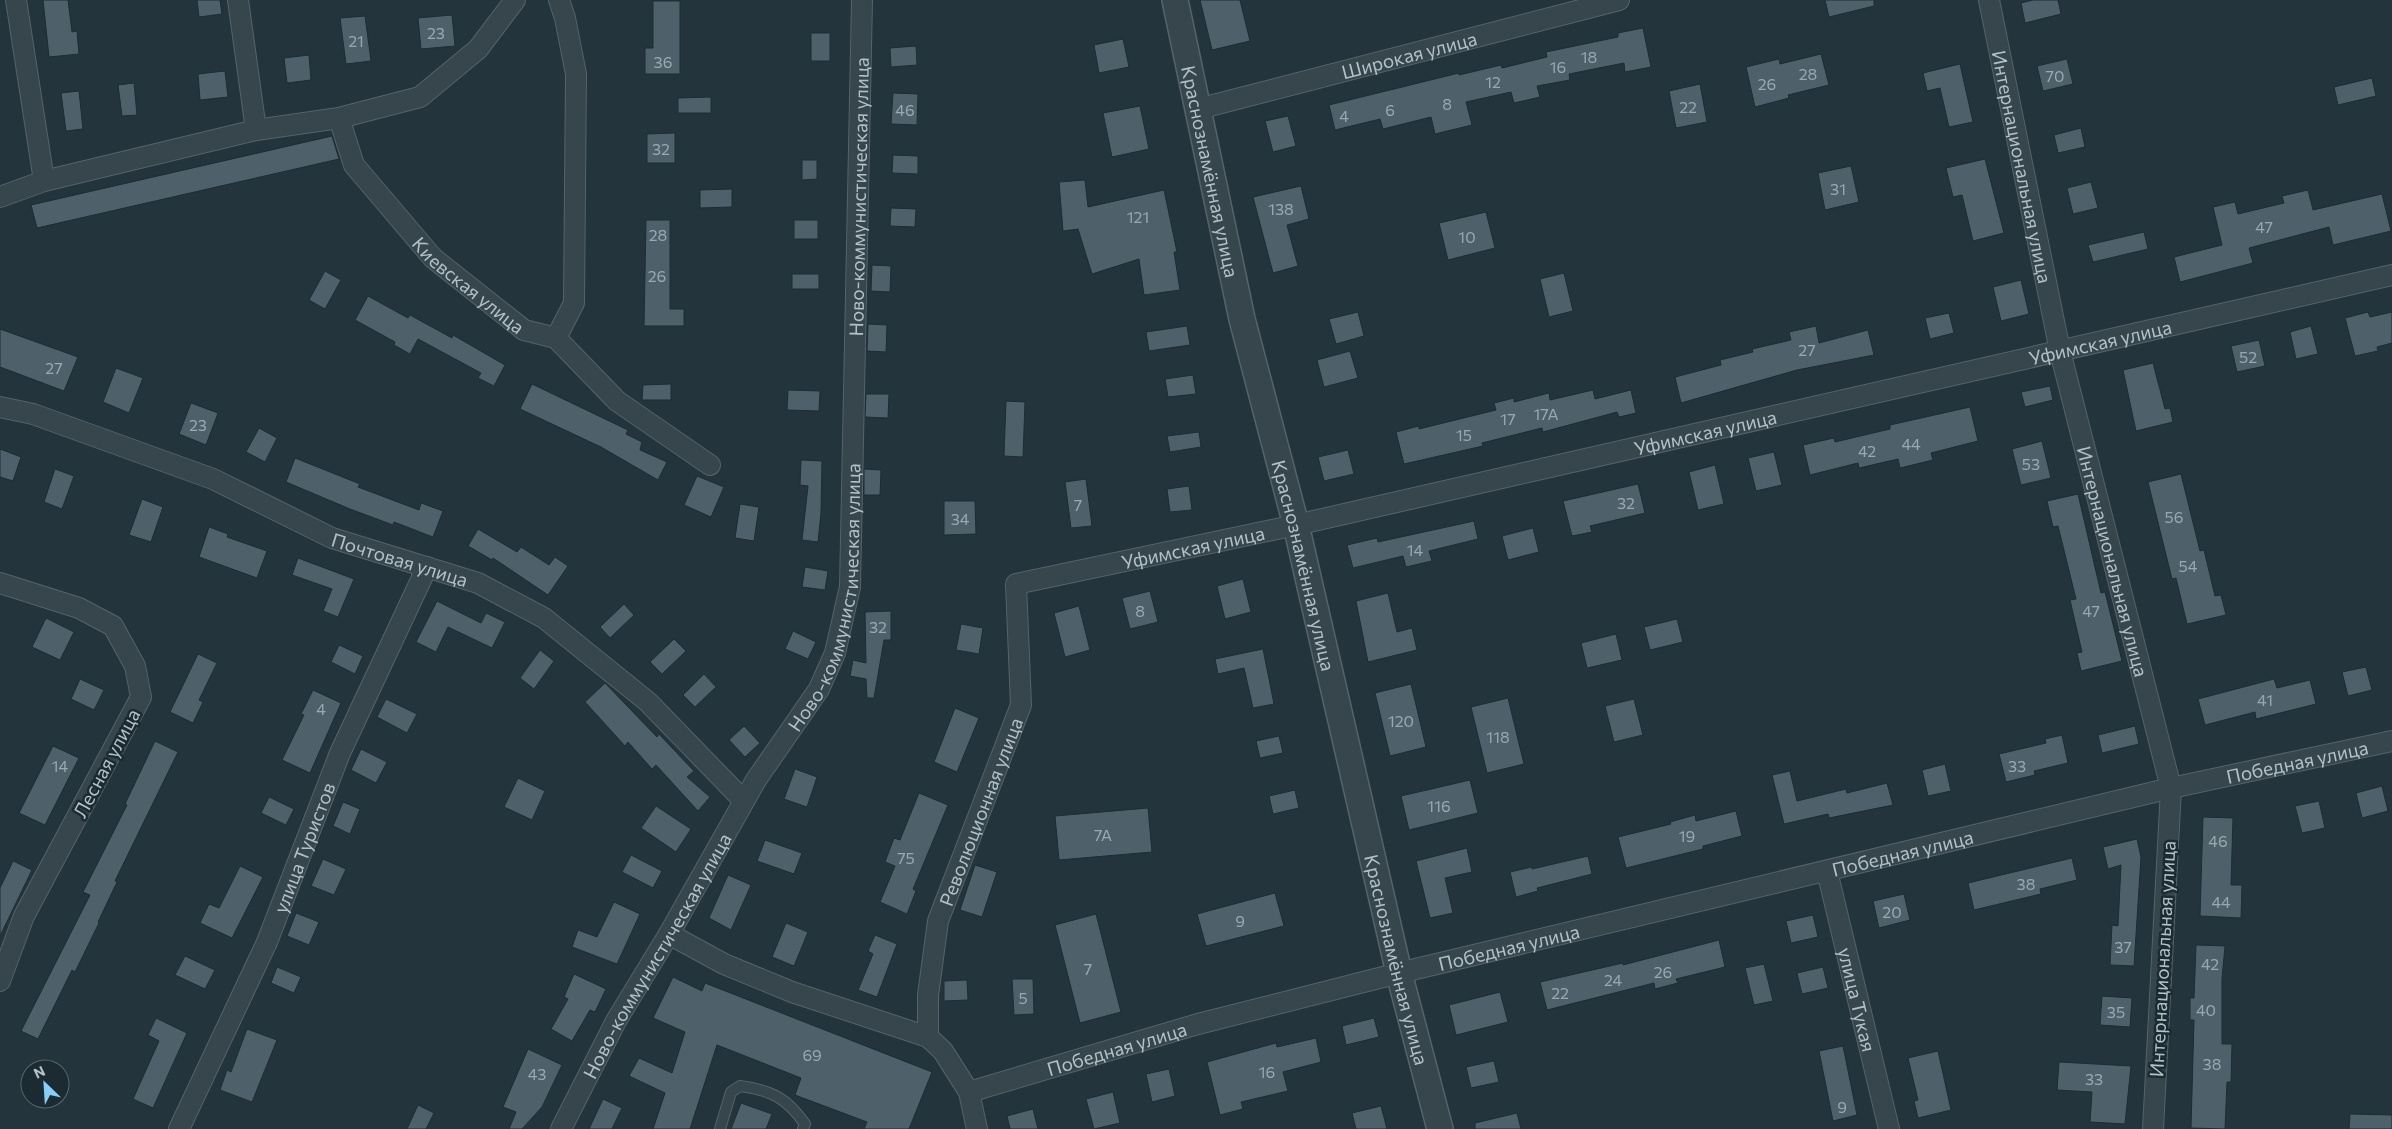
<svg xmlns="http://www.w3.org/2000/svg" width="2392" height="1129" viewBox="0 0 2392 1129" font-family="Commissioner,sans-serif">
	<rect width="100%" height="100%" fill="#23343c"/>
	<!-- building -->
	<g fill="#4e616a" stroke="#1e2c33">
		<path d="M43,0H68L72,32L77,31L79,54L49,57Z"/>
		<path d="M197,0H220L222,14L199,17Z"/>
		<path d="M1200,0H1240L1250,41L1212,50Z"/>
		<path d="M1825,0H1874V6L1829,17Z"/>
		<path d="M2033,0H2058L2061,14L2025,23L2021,3Z"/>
		<path d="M653,1H680V74H645V48H653Z"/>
		<path d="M452,15L455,46L421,49L418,18Z"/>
		<path d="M365,16L371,61L346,64L340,18Z"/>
		<path d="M1643,28L1651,67L1625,72L1624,63L1569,74L1570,80L1537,86L1540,97L1514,103L1511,92L1466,102L1472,125L1435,134L1431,117L1383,129L1380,119L1335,130L1329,105L1459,73V75L1501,65L1502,68L1547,57L1546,52L1618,37V33Z"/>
		<rect x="811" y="33" width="19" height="28"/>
		<path d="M1123,39L1129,67L1099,73L1094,45Z"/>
		<path d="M916,46L917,65L891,67L890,48Z"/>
		<path d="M1821,54L1829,85L1788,95L1789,98L1755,107L1746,67L1779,59L1780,64Z"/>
		<path d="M309,55L311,80L287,83L284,58Z"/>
		<path d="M2067,59L2073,84L2043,91L2037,66Z"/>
		<path d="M1960,64L1973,122L1949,127L1940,88L1927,91L1923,73Z"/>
		<path d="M225,71L228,97L200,100L198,74Z"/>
		<path d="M2372,78L2376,96L2338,105L2334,87Z"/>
		<path d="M134,83L137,115L122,116L118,85Z"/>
		<path d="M1700,84L1707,122L1676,128L1669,91Z"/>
		<path d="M79,91L83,129L66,131L61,93Z"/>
		<path d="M893,93L918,94L917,125L891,124Z"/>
		<path d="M711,97V113H678V98Z"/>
		<path d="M1140,106L1149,149L1112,157L1103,113Z"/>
		<path d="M1288,116L1296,146L1273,152L1265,121Z"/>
		<path d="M2081,128L2085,147L2058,153L2054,135Z"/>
		<path d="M675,133V163H647V134Z"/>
		<path d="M332,136L339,159L37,228L31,205Z"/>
		<path d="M893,155L918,156V174L892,173Z"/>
		<path d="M1985,159L2004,233L1973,241L1962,195L1953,197L1946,168Z"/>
		<path d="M802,160H817V179L802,180Z"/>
		<path d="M1851,166L1859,202L1825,210L1818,173Z"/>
		<path d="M1085,180L1088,207L1164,190L1177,252H1174L1180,290L1144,295L1139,259L1092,274L1078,229L1063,231L1059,182Z"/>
		<path d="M2091,182L2098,208L2073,214L2067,188Z"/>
		<path d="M1301,186L1309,219L1287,225L1298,266L1273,273L1253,197Z"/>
		<path d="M732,189V207L700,208V190Z"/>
		<path d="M2308,190L2313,210L2382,194L2391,231L2333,245L2329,227L2249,248L2253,263L2180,282L2174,257L2222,245L2213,207L2235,202L2238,214L2284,203L2282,196Z"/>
		<path d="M891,208L916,209L915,227L890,226Z"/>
		<path d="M1486,212L1495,248L1448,260L1439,223Z"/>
		<path d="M646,220H670V309H684V326H644Z"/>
		<rect x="794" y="220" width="24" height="19"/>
		<path d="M2144,232L2148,249L2093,262L2088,245Z"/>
		<path d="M872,265L891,266L890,292L871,291Z"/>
		<path d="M325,271L341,280L325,309L309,300Z"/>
		<path d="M1564,273L1573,311L1549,317L1540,279Z"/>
		<rect x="792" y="274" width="27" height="15"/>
		<path d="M2021,280L2029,314L2001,321L1993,287Z"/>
		<path d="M368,296L408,318L410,315L452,338L453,335L505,365L494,386L478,378L481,373L418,339L410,354L394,345L395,342L355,320Z"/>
		<path d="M1358,312L1364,336L1336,344L1329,319Z"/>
		<path d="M2368,312L2370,317L2392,312V343L2377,347L2378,351L2355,356L2345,318Z"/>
		<path d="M1949,313L1954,333L1930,339L1925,318Z"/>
		<path d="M868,324L887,325L886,352L867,351Z"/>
		<path d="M1187,326L1190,345L1149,351L1146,332Z"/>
		<path d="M1816,326L1819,343L1868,330L1874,355L1797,370L1681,403L1675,377L1721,365L1720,360L1753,352L1752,349L1791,340L1789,332Z"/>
		<path d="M2311,326L2318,354L2296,359L2290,332Z"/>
		<path d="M0,329L78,357L64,391L0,367Z"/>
		<path d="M2259,340L2265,366L2237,372L2231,346Z"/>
		<path d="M1350,351L1358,378L1324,387L1317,360Z"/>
		<path d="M2153,363L2165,409L2170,408L2173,422L2136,431L2123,370Z"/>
		<path d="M116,368L143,378L129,413L103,402Z"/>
		<path d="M1193,375L1196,394L1168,397L1165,379Z"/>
		<path d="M532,384L628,430L626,434L642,442L640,450L667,462L658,480L601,447L520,409Z"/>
		<path d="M671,384V400H642L643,385Z"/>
		<path d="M2050,386L2053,400L2025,407L2021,392Z"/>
		<path d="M788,390L820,391L819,411L787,410Z"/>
		<path d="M1593,390L1595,399L1631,390L1636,413L1619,417L1617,412L1543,432L1542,428L1482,443L1483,446L1404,464L1396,432L1419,426V429L1496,410L1494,403L1514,398V402L1549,393L1550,400Z"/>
		<path d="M866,394H889L888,418L865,417Z"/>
		<path d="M1006,401L1025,402L1023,457L1004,456Z"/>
		<path d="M191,403L218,413L206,445L179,434Z"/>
		<path d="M1970,407L1978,441L1931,453L1933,460L1900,468L1898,459L1859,468L1858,463L1810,475L1803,445L1834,438L1835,442L1890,429V425Z"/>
		<path d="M259,428L277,438L265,462L246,452Z"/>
		<path d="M1199,432L1201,447L1170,452L1167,436Z"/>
		<path d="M2042,441L2051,478L2021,485L2012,449Z"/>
		<path d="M0,449L21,457L13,481L0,477Z"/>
		<path d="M1348,450L1354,474L1324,481L1318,457Z"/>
		<path d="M1774,452L1782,485L1756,491L1748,458Z"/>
		<path d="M295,458L360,484L358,487L419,510L421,503L443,511L433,537L394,522L393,525L350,509L286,482Z"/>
		<path d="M801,460L822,461L821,513L818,542L802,540L808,486L800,485Z"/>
		<path d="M1715,465L1724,504L1698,510L1689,472Z"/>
		<path d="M55,469L74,476L62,509L44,502Z"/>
		<path d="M864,469L881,470L880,495H864Z"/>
		<path d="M2181,474L2200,551L2204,550L2215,596L2221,595L2226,615L2187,624L2176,578L2172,579L2148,482Z"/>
		<path d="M697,476L724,487L711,517L684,505Z"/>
		<path d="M1086,479L1092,526L1071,528L1065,482Z"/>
		<path d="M1638,484L1645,513L1590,526L1592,532L1572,536L1563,501Z"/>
		<path d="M1189,486L1192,510L1170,512L1167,489Z"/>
		<path d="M2078,494L2101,593L2105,592L2122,661L2081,671L2077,653L2082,652L2070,600L2076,599L2058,526L2053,527L2047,501Z"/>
		<path d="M142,499L163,507L151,542L129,535Z"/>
		<path d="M944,501H975L976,534L944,535Z"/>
		<path d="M740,504L759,507L754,541L735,538Z"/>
		<path d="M1474,521L1478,539L1429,551L1432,561L1406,567L1403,556L1353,568L1347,545L1377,538L1378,542Z"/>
		<path d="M209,527L228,534L227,537L267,551L257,578L199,557Z"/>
		<path d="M1533,528L1539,552L1508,560L1502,536Z"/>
		<path d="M478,529L517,552L521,547L549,565L555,557L568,566L548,595L493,558L492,560L468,546Z"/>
		<path d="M298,558L354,579L338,617L323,611L332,589L292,575Z"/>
		<path d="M805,567L828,571L825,590L802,587Z"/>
		<path d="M1243,579L1251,612L1225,619L1217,586Z"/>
		<path d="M1150,591L1158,622L1130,629L1122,598Z"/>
		<path d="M1388,593L1397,632L1412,628L1417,650L1368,662L1356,601Z"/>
		<path d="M437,601L481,623L486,613L505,622L492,648L448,627L436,652L416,642Z"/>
		<path d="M624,604L634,615L610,638L600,627Z"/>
		<path d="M1079,606L1090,650L1065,657L1054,613Z"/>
		<path d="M891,611V640H884L874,698H867L866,679L850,676L853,660L866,663L865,612Z"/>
		<path d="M46,618L74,632L60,660L32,647Z"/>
		<path d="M1677,619L1683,642L1650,650L1644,627Z"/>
		<path d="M961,624L983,628L979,654L956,650Z"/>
		<path d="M793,631L816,642L808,659L785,649Z"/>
		<path d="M1616,634L1622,660L1587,668L1581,643Z"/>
		<path d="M674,639L686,651L662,674L650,662Z"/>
		<path d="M339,645L363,656L355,674L331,662Z"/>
		<path d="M1263,649L1274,704L1253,708L1244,668L1218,674L1215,659Z"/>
		<path d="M540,650L554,661L534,689L520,678Z"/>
		<path d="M198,654L217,663L199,700L203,702L193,723L170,712Z"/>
		<path d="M2366,667L2372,690L2348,696L2342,672Z"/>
		<path d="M704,674L716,687L695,707L683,695Z"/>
		<path d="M80,679L104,690L94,710L71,699Z"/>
		<path d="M2274,679L2277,688L2310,680L2316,704L2256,719L2255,712L2205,725L2198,699Z"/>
		<path d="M605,683L657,737L659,734L694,771L687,777L710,797L698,811L656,765L652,769L628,742L625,746L585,702Z"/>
		<path d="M1411,684L1426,747L1390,756L1375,693Z"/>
		<path d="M313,690L341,703L310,773L282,760L304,715L301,714Z"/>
		<path d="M1508,698L1524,764L1487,773L1471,707Z"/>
		<path d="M386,699L417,714L407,733L377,717Z"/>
		<path d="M1634,699L1643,735L1614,742L1605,706Z"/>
		<path d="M955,708L979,718L957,772L934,762Z"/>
		<path d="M744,726L760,743L745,757L729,740Z"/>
		<path d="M2135,726L2139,744L2102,753L2098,735Z"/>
		<path d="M2062,735L2068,763L2034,771L2035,775L2006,782L1999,754L2046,743L2045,739Z"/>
		<path d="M1279,736L1283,753L1260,758L1256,741Z"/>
		<path d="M155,741L178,752L115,881L117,882L98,922L99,923L75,972L72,970L38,1039L21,1031L90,895L83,892L127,805L125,804Z"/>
		<path d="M53,746L79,758L45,825L19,813Z"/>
		<path d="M361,749L387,762L376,783L351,770Z"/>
		<path d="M1945,764L1951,791L1928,796L1922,770Z"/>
		<path d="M795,769L817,777L807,807L784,799Z"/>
		<path d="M1790,771L1797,801L1846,789L1847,793L1887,783L1893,805L1829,818L1828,814L1784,824L1772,775Z"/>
		<path d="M518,778L545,791L532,820L504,807Z"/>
		<path d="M1470,780L1478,813L1409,830L1401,796Z"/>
		<path d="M2382,786L2388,811L2362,818L2356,793Z"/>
		<path d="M1295,790L1299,808L1273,814L1269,796Z"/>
		<path d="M919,793L948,805L913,889L916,891L907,914L880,902L895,866L885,862L894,838L900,840Z"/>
		<path d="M269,797L294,809L286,825L261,813Z"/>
		<path d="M2319,801L2325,828L2302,833L2295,806Z"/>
		<path d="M343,802L360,809L350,834L333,826Z"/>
		<path d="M656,806L691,829L676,852L641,828Z"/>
		<path d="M1148,808L1152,852L1059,860L1055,816Z"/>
		<path d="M1736,811L1742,836L1703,846V849L1626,868L1618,837L1671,824L1670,822L1695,815L1696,821Z"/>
		<path d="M2203,817L2233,818L2231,885H2242L2241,918L2200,916Z"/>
		<path d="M2137,839L2141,857L2134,966L2110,965L2112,925L2118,926L2121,865L2108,869L2103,847Z"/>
		<path d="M765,840L802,853L794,874L757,861Z"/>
		<path d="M1467,848L1472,872L1445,878L1453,913L1430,918L1416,861Z"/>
		<path d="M631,855L662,871L653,888L622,872Z"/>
		<path d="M1588,856L1592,874L1537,888L1538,891L1516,897L1510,872L1532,867V869Z"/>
		<path d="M2072,858L2077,880L2040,889L2041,894L1974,910L1968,883Z"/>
		<path d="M323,859L346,869L334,895L311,886Z"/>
		<path d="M13,861L32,870L0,936V888Z"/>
		<path d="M975,865L997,872L982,917L960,910Z"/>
		<path d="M240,866L263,877L232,938L200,923L209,904L219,908Z"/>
		<path d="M728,875L751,885L731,930L709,918Z"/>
		<path d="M1275,893L1284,926L1206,946L1197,914Z"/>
		<path d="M1904,894L1910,920L1879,928L1873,901Z"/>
		<path d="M614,902L640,914L617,964L572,947L578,930L597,937Z"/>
		<path d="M296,913L319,922L309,945L287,936Z"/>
		<path d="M1096,914L1121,1012L1080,1023L1055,925Z"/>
		<path d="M1813,915L1818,937L1791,943L1786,921Z"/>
		<path d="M786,923L808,932L794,966L772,957Z"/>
		<path d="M875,935L897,944L877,997L858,990L873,954L868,951Z"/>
		<path d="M1719,940L1725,967L1676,979L1678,983L1655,989L1654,983L1547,1010L1540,982L1623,963V965Z"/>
		<path d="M2196,945L2225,946L2222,979V1044H2232L2231,1082H2227L2225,1129L2191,1128L2194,1020H2190V998H2194Z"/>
		<path d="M185,956L215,970L205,989L175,975Z"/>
		<path d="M1764,964L1773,1001L1754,1005L1745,968Z"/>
		<path d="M277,967L301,977L294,993L271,983Z"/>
		<path d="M1823,967L1828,988L1802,994L1797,973Z"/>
		<path d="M574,974L606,989L595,1012L590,1010L572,1041L551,1029L568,999L564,997Z"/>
		<path d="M673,977L702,991L705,983L932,1072L909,1129H864L867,1122L795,1095L801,1078L717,1045L690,1129H653L665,1093L629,1076L639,1058L672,1073L685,1032L653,1018Z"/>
		<path d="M1012,979H1033L1034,1014L1014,1015Z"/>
		<path d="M967,980L968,1000L944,1001V981Z"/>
		<path d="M1500,992L1508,1022L1456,1035L1449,1005Z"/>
		<path d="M2102,996L2132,998L2130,1027L2100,1025Z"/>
		<path d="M156,1018L187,1033L153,1108L133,1099L159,1041L148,1035Z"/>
		<path d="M1374,1018L1379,1037L1346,1045L1342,1026Z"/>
		<path d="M247,1029L277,1040L252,1102L220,1090L227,1070L231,1072Z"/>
		<path d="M1316,1038L1321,1062L1283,1072L1288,1091L1241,1102L1243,1109L1220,1115L1207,1062L1276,1043L1277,1047Z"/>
		<path d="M1843,1046L1857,1115L1833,1121L1819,1051Z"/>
		<path d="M528,1049L562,1065L542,1107L522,1129H509L516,1112L503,1107Z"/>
		<path d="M1938,1051L1951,1110L1918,1118L1914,1101L1918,1100L1908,1058Z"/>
		<path d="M1494,1061L1499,1082L1471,1088L1466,1067Z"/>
		<path d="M2059,1062L2131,1066L2125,1124L2090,1122L2092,1092L2057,1090Z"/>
		<path d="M1169,1069L1175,1096L1152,1102L1146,1074Z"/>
		<path d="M1113,1092L1120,1123L1094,1129L1086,1099Z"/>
		<path d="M603,1099L622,1108L612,1129H589Z"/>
		<path d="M741,1103L772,1114L766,1129H731Z"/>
		<path d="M418,1105L434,1113L426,1129H407Z"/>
		<path d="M1381,1106L1387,1129H1356L1352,1113Z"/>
		<path d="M1033,1109L1038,1129H1010L1007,1116Z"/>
		<path d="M1517,1113L1521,1129H1475V1123Z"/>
		<path d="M2350,1114L2392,1115V1129H2349Z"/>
	</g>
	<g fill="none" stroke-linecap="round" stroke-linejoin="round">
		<defs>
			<path id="service" d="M720,1129L731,1092L740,1086C771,1090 787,1098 805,1124L803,1129"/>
			<g id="minor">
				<path d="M16,0L44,181"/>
				<path d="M238,0L256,130"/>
				<path id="s1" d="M1989,0L2060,351L2171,788L2153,1129"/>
				<path id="s2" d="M1198,109L1619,0"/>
				<path id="s3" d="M339,118L354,165L433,258L524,330L556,338L617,401L710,465"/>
				<path d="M0,197L44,181L256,130L339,118L420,97L478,49L515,0"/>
				<path d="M556,338L574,303L576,74L565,18L559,0"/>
				<path id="s4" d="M0,407L33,414L213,479L332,538L478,583L544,618L648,702L744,801"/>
				<path d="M0,583L79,608L113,626L135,666L141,697L24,916L0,981"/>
				<path id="s5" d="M1827,871L1889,1129"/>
				<path d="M669,934L724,964L792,992L928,1037L943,1051L969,1092L977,1129"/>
				<path id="s6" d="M928,1037V995L938,921L1021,705L1016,584L1296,525L2392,275"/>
				<path id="s7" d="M969,1092L1198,1024L1399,973L2171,788L2392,741"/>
				<path id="s8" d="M179,1129L267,942L340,753L427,567"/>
				<path id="s9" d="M561,1129L616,1021L669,934L756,780L819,689L835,653L850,587L862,0"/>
			</g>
			<g id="tertiary">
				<path id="s10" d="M1175,0L1242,319L1296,525L1399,973L1440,1129"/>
			</g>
		</defs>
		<!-- service casing -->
		<use href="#service" stroke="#55636a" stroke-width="12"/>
		<!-- minor casing -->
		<use href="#minor" stroke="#55636a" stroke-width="22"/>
		<!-- tertiary casing -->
		<use href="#tertiary" stroke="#55636a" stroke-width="28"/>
		<!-- service -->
		<use href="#service" stroke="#37454c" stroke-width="10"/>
		<!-- minor -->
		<use href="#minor" stroke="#37454c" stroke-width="20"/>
		<!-- tertiary -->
		<use href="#tertiary" stroke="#37454c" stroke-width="25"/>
	</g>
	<g text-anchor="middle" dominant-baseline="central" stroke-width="5" stroke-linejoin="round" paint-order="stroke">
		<!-- number labels -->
		<g font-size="16" fill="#9aa8b0">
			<text x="436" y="32">23</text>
			<text x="356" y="40">21</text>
			<text x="1589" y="56">18</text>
			<text x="663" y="61">36</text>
			<text x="1558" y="66">16</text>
			<text x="1808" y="73">28</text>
			<text x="2055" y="75">70</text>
			<text x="1493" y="81">12</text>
			<text x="1767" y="83">26</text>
			<text x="1447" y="103">8</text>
			<text x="1688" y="106">22</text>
			<text x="905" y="109">46</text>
			<text x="1390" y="109">6</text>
			<text x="1344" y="115">4</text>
			<text x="661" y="148">32</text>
			<text x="1838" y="188">31</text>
			<text x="1281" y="208">138</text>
			<text x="1138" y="216">121</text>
			<text x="2264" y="226">47</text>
			<text x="658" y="234">28</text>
			<text x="1467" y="236">10</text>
			<text x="657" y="275">26</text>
			<text x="1807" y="349">27</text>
			<text x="2248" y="356">52</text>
			<text x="54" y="367">27</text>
			<text x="1546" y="413">17А</text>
			<text x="1508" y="418">17</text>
			<text x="198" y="424">23</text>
			<text x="1464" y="434">15</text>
			<text x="1911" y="443">44</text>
			<text x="1867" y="450">42</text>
			<text x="2031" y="463">53</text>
			<text x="1626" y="502">32</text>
			<text x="1078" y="504">7</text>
			<text x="2174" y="516">56</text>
			<text x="960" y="518">34</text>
			<text x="1415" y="549">14</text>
			<text x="2188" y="565">54</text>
			<text x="1140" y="610">8</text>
			<text x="2091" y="610">47</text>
			<text x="878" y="626">32</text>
			<text x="2265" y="699">41</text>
			<text x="321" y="708">4</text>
			<text x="1401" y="720">120</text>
			<text x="1498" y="736">118</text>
			<text x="60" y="765">14</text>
			<text x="2017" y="765">33</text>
			<text x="1439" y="805">116</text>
			<text x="1103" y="834">7А</text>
			<text x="1687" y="835">19</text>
			<text x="2218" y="840">46</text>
			<text x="906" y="857">75</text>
			<text x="2026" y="883">38</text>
			<text x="2221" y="901">44</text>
			<text x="1892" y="911">20</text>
			<text x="1240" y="920">9</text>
			<text x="2123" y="946">37</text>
			<text x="2210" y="963">42</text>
			<text x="1088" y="968">7</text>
			<text x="1663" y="971">26</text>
			<text x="1613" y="979">24</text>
			<text x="1560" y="992">22</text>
			<text x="1023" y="997">5</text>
			<text x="2206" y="1009">40</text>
			<text x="2116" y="1011">35</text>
			<text x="812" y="1054">69</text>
			<text x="2212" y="1063">38</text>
			<text x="1267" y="1071">16</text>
			<text x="537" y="1073">43</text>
			<text x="2094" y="1078">33</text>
			<text x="1842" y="1106">9</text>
		</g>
		<!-- street labels -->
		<g font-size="19" fill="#b3c0c8" stroke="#1c2a31">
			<text stroke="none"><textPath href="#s2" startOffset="218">Широкая улица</textPath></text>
			<text stroke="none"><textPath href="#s1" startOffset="170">Интернациональная улица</textPath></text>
			<text stroke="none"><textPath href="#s10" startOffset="175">Краснознамённая улица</textPath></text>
			<text stroke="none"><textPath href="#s9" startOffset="1008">Ново-коммунистическая улица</textPath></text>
			<text stroke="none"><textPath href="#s3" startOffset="216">Киевская улица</textPath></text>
			<text stroke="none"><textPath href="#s6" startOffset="1580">Уфимская улица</textPath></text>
			<text stroke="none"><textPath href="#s6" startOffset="1175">Уфимская улица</textPath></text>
			<text stroke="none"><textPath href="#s6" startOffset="650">Уфимская улица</textPath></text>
			<text stroke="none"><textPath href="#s4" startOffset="429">Почтовая улица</textPath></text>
			<text stroke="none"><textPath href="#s1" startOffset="575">Интернациональная улица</textPath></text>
			<text stroke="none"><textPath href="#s10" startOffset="580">Краснознамённая улица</textPath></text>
			<text stroke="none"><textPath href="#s9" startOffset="602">Ново-коммунистическая улица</textPath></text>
			<text stroke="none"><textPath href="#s7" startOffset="1369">Победная улица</textPath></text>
			<text transform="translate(106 763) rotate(-62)">Лесная улица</text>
			<text stroke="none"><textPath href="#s6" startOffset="234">Революционная улица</textPath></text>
			<text stroke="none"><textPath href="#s8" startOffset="308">улица Туристов</textPath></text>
			<text stroke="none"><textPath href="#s7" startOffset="964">Победная улица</textPath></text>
			<text stroke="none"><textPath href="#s7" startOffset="559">Победная улица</textPath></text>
			<text stroke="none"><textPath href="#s9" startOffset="198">Ново-коммунистическая улица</textPath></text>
			<text stroke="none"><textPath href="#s10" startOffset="985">Краснознамённая улица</textPath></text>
			<text transform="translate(2162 959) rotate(-87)">Интернациональная улица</text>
			<text stroke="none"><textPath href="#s5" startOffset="132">улица Тукая</textPath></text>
			<text stroke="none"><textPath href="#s7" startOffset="154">Победная улица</textPath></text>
		</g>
	</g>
	<!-- north arrow -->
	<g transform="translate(45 1084) rotate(335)"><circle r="24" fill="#1c2a31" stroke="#58666d"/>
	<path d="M0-4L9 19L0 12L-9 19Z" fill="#88cff7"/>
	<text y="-8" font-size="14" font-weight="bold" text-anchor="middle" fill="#b3c0c8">N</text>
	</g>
</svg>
